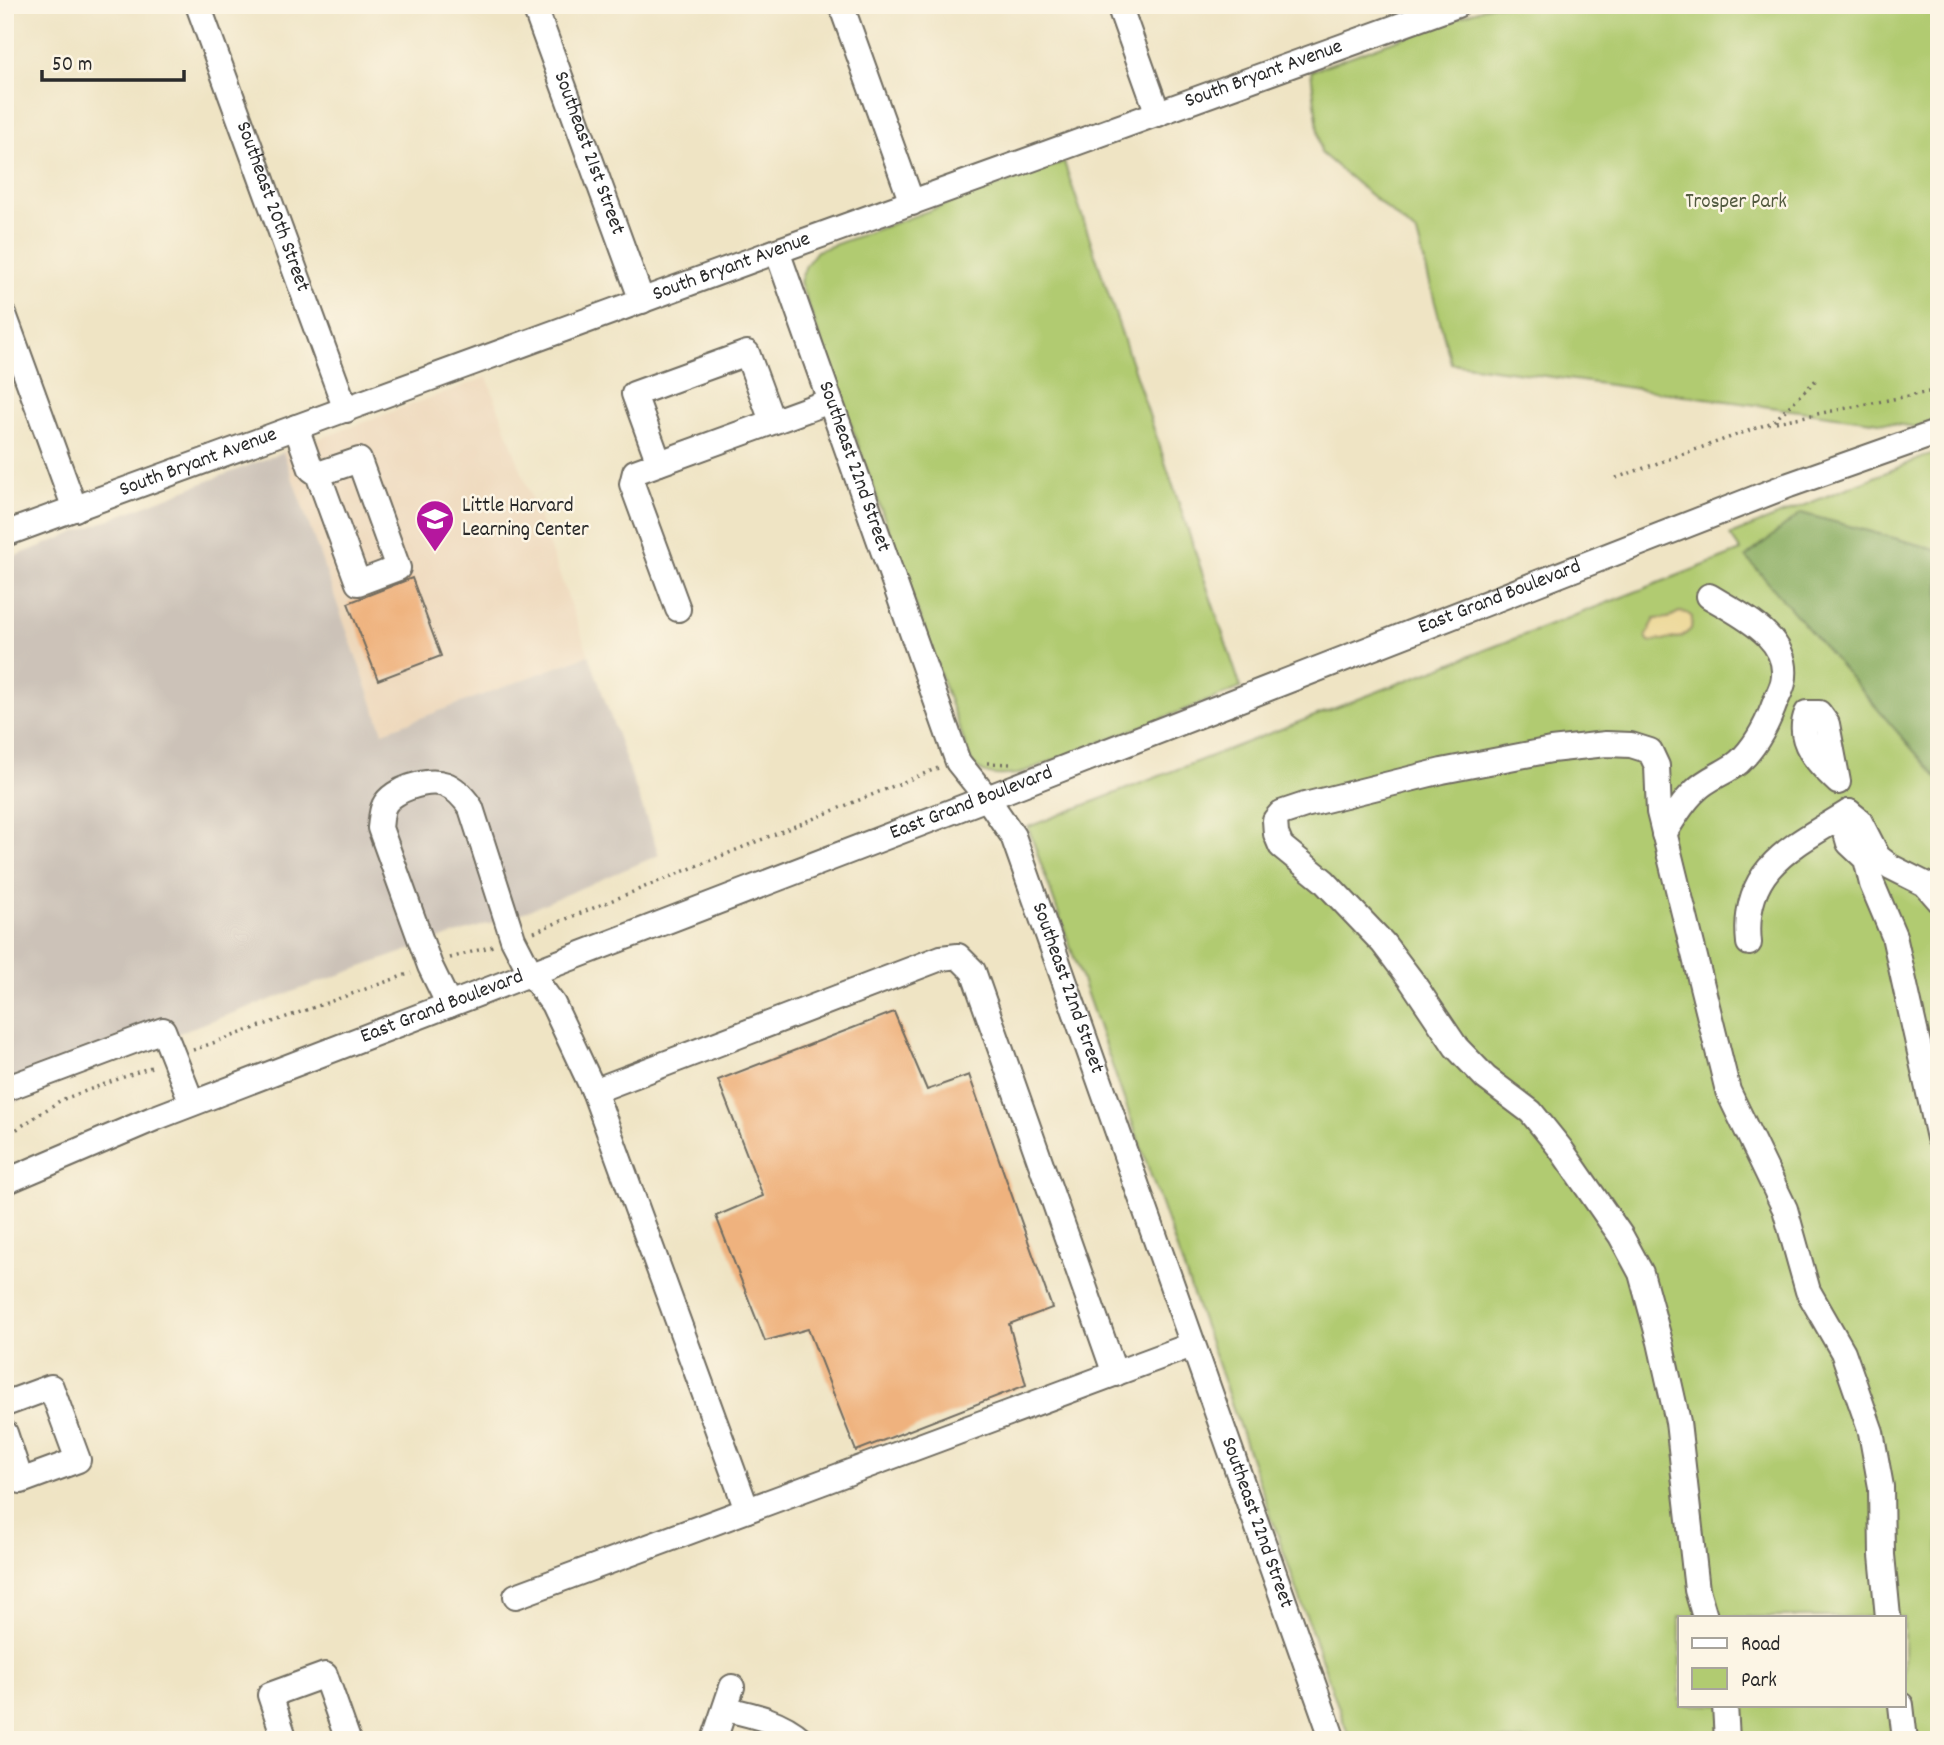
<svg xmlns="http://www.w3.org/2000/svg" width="1944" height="1745" viewBox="0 0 1944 1745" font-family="Dekko,sans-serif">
	<rect width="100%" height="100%" fill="#fcf5e5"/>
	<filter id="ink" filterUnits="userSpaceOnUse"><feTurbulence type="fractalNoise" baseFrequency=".0143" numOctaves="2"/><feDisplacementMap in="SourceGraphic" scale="14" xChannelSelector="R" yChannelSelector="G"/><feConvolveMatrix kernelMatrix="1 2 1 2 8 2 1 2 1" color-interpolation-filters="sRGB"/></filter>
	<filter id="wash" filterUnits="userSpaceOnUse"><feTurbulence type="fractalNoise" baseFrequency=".00686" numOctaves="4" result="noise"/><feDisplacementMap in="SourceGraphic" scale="28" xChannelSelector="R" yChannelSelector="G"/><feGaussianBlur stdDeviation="1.57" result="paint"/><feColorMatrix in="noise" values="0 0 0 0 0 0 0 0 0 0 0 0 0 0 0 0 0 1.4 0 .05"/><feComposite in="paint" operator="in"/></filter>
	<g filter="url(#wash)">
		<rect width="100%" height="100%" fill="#efe4c4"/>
		<!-- built -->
		<path fill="#edd7ba" d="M487,377L589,655L383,732L283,452Z"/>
		<!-- industrial -->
		<path fill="#ccc2b8" d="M283,452L383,732L589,655L659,855L522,913L443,938L191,1028L5,1107V560Z"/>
		<!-- green -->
		<g fill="#b1cb71" stroke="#6e7b4e" stroke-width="2" fill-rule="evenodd">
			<path d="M1492,5H1939V418L1916,427L1451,363L1417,234L1321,153L1311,71Z"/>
			<path d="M1064,162L1241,688L1018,774C1000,776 982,778 971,761L800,282L806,265L817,251Z"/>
			<path d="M1939,451V1740H1350L1028,827L1741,551L1730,535ZM1680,1617H1904V1705H1680Z"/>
		</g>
		<!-- forest -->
		<path fill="#8caf63" stroke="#5c6d47" stroke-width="2" d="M1801,513L1939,550V780L1746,557Z"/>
		<!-- sand -->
		<path fill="#eeda9e" stroke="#8c8264" stroke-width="2" d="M1679,612L1687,613L1692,617L1691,629L1682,637L1649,642L1646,636L1655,619L1668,618Z"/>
		<g id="blocks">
			<!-- building -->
			<g fill="#efb27e">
				<path d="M412,578L441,656L378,680L348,603Z"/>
				<path d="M894,1012L927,1090L969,1075L1052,1308L1009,1324L1026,1385L856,1451L808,1329L765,1341L716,1216L763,1196L718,1080Z"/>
			</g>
		</g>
	</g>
	<g filter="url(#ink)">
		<use href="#blocks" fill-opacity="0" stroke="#706c61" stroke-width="2"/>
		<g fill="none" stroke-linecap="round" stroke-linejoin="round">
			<defs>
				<g id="minor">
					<path id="s1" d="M198,5L346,410"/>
					<path id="s2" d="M534,5L642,301"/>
					<path d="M841,5L912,203"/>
					<path d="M1119,5L1158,114"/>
					<path id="s3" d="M777,251L958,762L987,798L1013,836L1333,1740"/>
					<path d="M5,317L75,509"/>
					<path d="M296,427L311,469L318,474L358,583L398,568L359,460L318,474"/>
					<path d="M659,463L634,394L747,353L772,421"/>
					<path id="s4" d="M5,534L777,251L1457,5"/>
					<path d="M678,609L632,484L635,472L830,401"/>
					<path d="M1807,713H1819L1827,724L1838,782C1819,764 1795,741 1807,713Z"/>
					<path d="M1664,834C1673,819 1682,803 1695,791C1707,778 1726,773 1739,762C1754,748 1766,726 1773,708C1776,699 1781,691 1783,683C1793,638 1740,615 1709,596"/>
					<path d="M1939,900L1925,884L1891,867L1878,857L1859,820L1849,812L1844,826L1849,843L1866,859L1872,884L1894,936L1939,1138"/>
					<path d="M1749,943C1741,867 1794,846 1849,812"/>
					<path d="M449,1005L430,966L380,828C381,822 381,812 384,806C388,797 401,790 410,787C439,777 454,783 471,808L513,939L531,974L553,1004L594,1091"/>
					<path d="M5,1089L163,1030L192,1103"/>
					<path id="s5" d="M5,1182L155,1118L987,798L1789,485L1939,432"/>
					<path d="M5,1404L51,1387L78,1460L21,1481L5,1433"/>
					<path d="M747,1510L594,1091L941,958L958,956L973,971L1115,1374"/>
					<path d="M516,1596L1192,1345"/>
					<path d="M1705,1617L1697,1590L1678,1422L1660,1342L1641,1273L1621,1236L1560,1148L1531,1112L1486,1078L1456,1047L1411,980L1383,943L1324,881L1281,846L1276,834L1275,820L1281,813L1305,805L1442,771L1551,750L1606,744L1631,745L1650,751L1657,766L1659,812L1728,1091L1785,1209L1808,1291L1843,1352L1871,1432L1881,1487L1882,1555L1888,1617"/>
					<path d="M1725,1705L1727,1740"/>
					<path d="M1901,1705L1905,1740"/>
					<path d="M726,1709C753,1715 781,1721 802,1740"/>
					<path d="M285,1740L270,1695L325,1675L348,1740"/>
					<path d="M714,1740L732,1687"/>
				</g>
			</defs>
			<!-- minor casing -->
			<use href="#minor" stroke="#706c61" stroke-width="28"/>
			<!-- path -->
			<g stroke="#706c61" stroke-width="3.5" stroke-dasharray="2 5" stroke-linecap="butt">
				<path d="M1776,422L1939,390"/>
				<path d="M1616,478L1773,422L1818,378"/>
				<path d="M987,763L1011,764"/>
				<path d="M534,932L938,768"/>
				<path d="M450,958L493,946"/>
				<path d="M193,1050L411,973"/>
				<path d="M5,1137L61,1100L154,1066"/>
			</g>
			<!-- minor -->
			<use href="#minor" stroke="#fff" stroke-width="24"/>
		</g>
	</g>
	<!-- icons -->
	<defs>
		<symbol id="school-pin" viewBox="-11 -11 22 30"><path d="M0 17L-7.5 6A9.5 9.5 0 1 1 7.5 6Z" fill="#b5179e" stroke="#fcf5e5"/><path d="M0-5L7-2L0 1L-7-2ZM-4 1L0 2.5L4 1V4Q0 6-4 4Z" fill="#fff"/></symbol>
	</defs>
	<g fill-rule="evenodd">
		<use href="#school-pin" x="413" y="497" width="44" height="60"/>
	</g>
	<g text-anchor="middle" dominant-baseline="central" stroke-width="5" stroke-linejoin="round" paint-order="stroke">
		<!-- street labels -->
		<g font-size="21" fill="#2b2b2b" stroke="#fcf5e5">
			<text stroke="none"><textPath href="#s4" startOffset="1340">South Bryant Avenue</textPath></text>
			<text stroke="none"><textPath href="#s2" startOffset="158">Southeast 21st Street</textPath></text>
			<text stroke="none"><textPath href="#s1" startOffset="215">Southeast 20th Street</textPath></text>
			<text stroke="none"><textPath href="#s4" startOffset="774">South Bryant Avenue</textPath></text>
			<text stroke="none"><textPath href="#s4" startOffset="206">South Bryant Avenue</textPath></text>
			<text stroke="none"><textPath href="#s3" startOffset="229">Southeast 22nd Street</textPath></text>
			<text stroke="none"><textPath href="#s5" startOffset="1605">East Grand Boulevard</textPath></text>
			<text stroke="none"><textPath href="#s5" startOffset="1038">East Grand Boulevard</textPath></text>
			<text stroke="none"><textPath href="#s3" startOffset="796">Southeast 22nd Street</textPath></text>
			<text stroke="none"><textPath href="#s5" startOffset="471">East Grand Boulevard</textPath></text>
			<text stroke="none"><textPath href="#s3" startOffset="1363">Southeast 22nd Street</textPath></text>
		</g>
		<!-- park labels -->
		<g font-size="21" fill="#535b40" stroke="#fcf5e5">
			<text x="1736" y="203">Trosper Park</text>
		</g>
		<!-- poi labels -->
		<g font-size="21" fill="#2b2b2b" stroke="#fcf5e5" text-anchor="start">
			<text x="462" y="507">Little Harvard<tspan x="462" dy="24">Learning Center</tspan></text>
		</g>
	</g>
	<!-- margin -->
	<rect width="1944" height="1745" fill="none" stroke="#fcf5e5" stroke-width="28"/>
	<!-- legend -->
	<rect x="1678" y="1616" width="228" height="91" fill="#fcf5e5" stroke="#a8a49b" stroke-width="2"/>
	<rect x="1692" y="1638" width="35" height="10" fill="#ffffff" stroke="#a8a49b" stroke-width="2"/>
	<text x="1741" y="1650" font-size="21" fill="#2b2b2b">Road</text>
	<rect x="1692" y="1668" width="35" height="21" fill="#b1cb71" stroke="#a8a49b" stroke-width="2"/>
	<text x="1741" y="1686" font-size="21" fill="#2b2b2b">Park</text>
	<!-- scale -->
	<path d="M42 70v10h142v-10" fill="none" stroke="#2b2b2b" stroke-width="3.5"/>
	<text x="52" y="70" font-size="21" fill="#2b2b2b" stroke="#fcf5e5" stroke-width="5" paint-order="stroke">50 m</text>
</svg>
